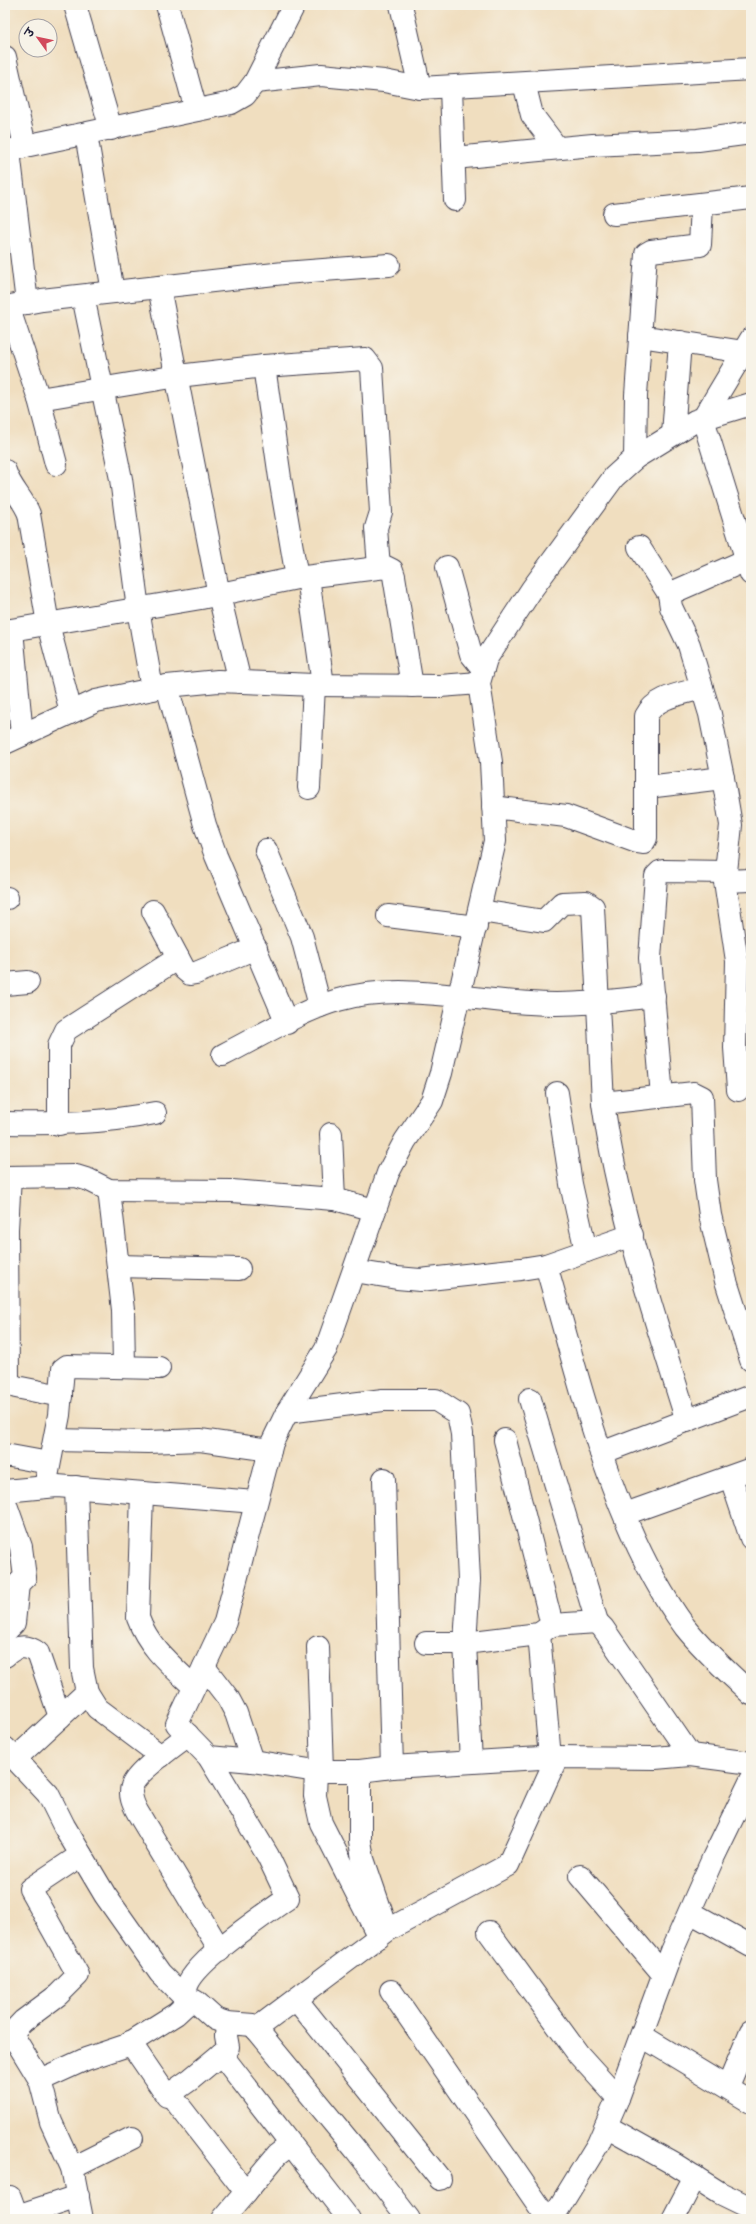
<svg xmlns="http://www.w3.org/2000/svg" width="756" height="2224" viewBox="0 0 756 2224" font-family="'Architects Daughter','Playpen Sans Deva',sans-serif">
	<rect width="100%" height="100%" fill="#f7f3e8"/>
	<filter id="ink" filterUnits="userSpaceOnUse"><feTurbulence type="fractalNoise" baseFrequency=".025" numOctaves="2"/><feDisplacementMap in="SourceGraphic" scale="8" xChannelSelector="R" yChannelSelector="G"/><feConvolveMatrix kernelMatrix="1 2 1 2 8 2 1 2 1" color-interpolation-filters="sRGB"/></filter>
	<filter id="wash" filterUnits="userSpaceOnUse"><feTurbulence type="fractalNoise" baseFrequency=".012" numOctaves="4" result="noise"/><feDisplacementMap in="SourceGraphic" scale="16" xChannelSelector="R" yChannelSelector="G"/><feGaussianBlur stdDeviation="0.9" result="paint"/><feColorMatrix in="noise" values="0 0 0 0 0 0 0 0 0 0 0 0 0 0 0 0 0 1.4 0 .05"/><feComposite in="paint" operator="in"/></filter>
	<g filter="url(#wash)">
		<rect width="100%" height="100%" fill="#f0debf"/>
	</g>
	<g filter="url(#ink)">
		<g fill="none" stroke-linecap="round" stroke-linejoin="round">
			<defs>
				<g id="minor">
					<path d="M75,5L111,129"/>
					<path d="M167,5L196,110"/>
					<path d="M401,5L420,88"/>
					<path d="M5,57L25,146"/>
					<path d="M255,82L321,75L384,81L420,88L751,69"/>
					<path d="M524,83L532,115L557,148"/>
					<path d="M451,87L455,200"/>
					<path d="M86,134L113,292"/>
					<path d="M9,151L27,303"/>
					<path d="M5,153L25,146L231,103L245,95L255,82L294,5"/>
					<path d="M454,158L593,145L698,140L751,133"/>
					<path d="M614,214L751,198"/>
					<path d="M159,287L219,595L240,682"/>
					<path d="M83,296L121,479L138,609L152,689"/>
					<path d="M8,306L39,399L56,464"/>
					<path d="M5,307L42,300L284,273L389,265"/>
					<path d="M640,336L744,352"/>
					<path d="M751,339L703,419L751,574"/>
					<path d="M264,366L280,478L297,578"/>
					<path d="M39,399L178,376L264,366L365,359L372,368L381,512L376,528L379,567"/>
					<path d="M673,434L680,342"/>
					<path d="M635,458L636,395L646,254L651,251L700,245L702,204"/>
					<path d="M5,471C10,488 23,498 29,514L48,624L71,712"/>
					<path d="M639,547L669,594L671,607L689,645L710,714L723,778L731,825L725,881L737,961L735,1048L738,1090"/>
					<path d="M447,567L471,654L483,669"/>
					<path d="M308,577L323,685"/>
					<path d="M669,594L751,558"/>
					<path d="M12,630L22,735"/>
					<path d="M5,631L201,598L297,578L386,567L392,570L394,576L412,686"/>
					<path d="M167,686L205,825L216,856L287,1023"/>
					<path d="M5,743L96,701L167,686L218,681L314,685L440,686L479,683"/>
					<path d="M647,787L723,778"/>
					<path d="M309,788L314,685"/>
					<path d="M493,807L566,816L637,842L643,843L646,838V716C656,696 682,694 702,688"/>
					<path d="M266,850L302,937L320,1006"/>
					<path d="M725,881L751,880"/>
					<path d="M5,898H7"/>
					<path d="M153,911L184,969L190,974L196,973L256,948"/>
					<path d="M480,911L544,921L562,903L586,902L593,907L603,1103C618,1210 655,1318 687,1421"/>
					<path d="M388,916L476,927"/>
					<path d="M5,984L28,982"/>
					<path d="M223,1055C259,1037 300,1011 338,1000C401,982 467,1000 530,1003C572,1006 613,1001 654,996"/>
					<path d="M557,1093L571,1184L586,1251"/>
					<path d="M662,1096L650,958L656,876L660,872L664,871L726,872"/>
					<path d="M603,1103L694,1093L702,1097L705,1180L710,1215L726,1281L751,1360"/>
					<path d="M5,1123C56,1124 105,1123 155,1113"/>
					<path d="M59,1124V1045L66,1030L178,958"/>
					<path d="M331,1134L334,1199"/>
					<path d="M5,1177L76,1176L89,1180L109,1190L232,1191L334,1199L375,1210"/>
					<path d="M10,1177L7,1229L8,1379L11,1384L16,1387L61,1396"/>
					<path d="M109,1190L123,1310L124,1367"/>
					<path d="M546,1265C580,1382 612,1528 685,1627C704,1651 729,1673 751,1694"/>
					<path d="M118,1266L239,1269"/>
					<path d="M354,1271L397,1278L420,1280L521,1269L546,1265L632,1235"/>
					<path d="M530,1399L597,1622"/>
					<path d="M287,1412L383,1400H436L458,1414L462,1434L469,1580L465,1643L471,1762"/>
					<path d="M55,1440L148,1442L200,1440L270,1450"/>
					<path d="M505,1440L552,1625"/>
					<path d="M601,1453L751,1396"/>
					<path d="M5,1455L49,1463"/>
					<path d="M731,1478L751,1538"/>
					<path d="M384,1479L392,1767"/>
					<path d="M45,1487L59,1415L63,1369L67,1366L159,1368"/>
					<path d="M76,1487L82,1668L87,1692L97,1708L161,1756"/>
					<path d="M5,1491L57,1486L255,1502"/>
					<path d="M142,1493L138,1618C149,1648 172,1666 194,1687"/>
					<path d="M5,1502L21,1547L25,1577L18,1584L14,1623L5,1632"/>
					<path d="M625,1514L751,1469"/>
					<path d="M539,1634L550,1758"/>
					<path d="M426,1643H465L539,1634L552,1625L597,1622L603,1628L690,1755"/>
					<path d="M318,1647L322,1771"/>
					<path d="M5,1656C16,1646 26,1644 38,1653L60,1717"/>
					<path d="M204,1667L228,1698L236,1713L252,1761"/>
					<path d="M188,1735C176,1745 136,1772 132,1786C129,1795 133,1804 138,1813L220,1950"/>
					<path d="M5,1748L48,1794L64,1826L105,1895L160,1973L189,2002"/>
					<path d="M209,1757L252,1761L316,1771H360L392,1767L557,1757L655,1758L690,1755L751,1763"/>
					<path d="M15,1759L87,1692"/>
					<path d="M316,1771L315,1796L321,1823L379,1937"/>
					<path d="M360,1771V1841L363,1859L385,1923"/>
					<path d="M580,1876L663,1974"/>
					<path d="M690,1912L751,1946"/>
					<path d="M489,1932L579,2055L618,2098"/>
					<path d="M391,1991L548,2219"/>
					<path d="M296,1999L440,2179"/>
					<path d="M189,2002C188,1999 186,1993 186,1990C189,1965 267,1913 288,1898L268,1856L209,1757L177,1724L225,1622L272,1443L287,1412L326,1349L388,1173L405,1141L432,1101L441,1073L495,841L491,762L479,683L486,659L532,589L614,477L635,458L695,421L751,404"/>
					<path d="M256,2029L388,1930L508,1865L557,1757"/>
					<path d="M12,2034L40,2080L51,2122L72,2168L82,2219"/>
					<path d="M642,2036L751,2102"/>
					<path d="M5,2040L23,2021L58,1995L78,1975L30,1889L81,1855"/>
					<path d="M130,2042L167,2096L191,2079L226,2050L228,2047L226,2036L227,2023"/>
					<path d="M221,2054L349,2219"/>
					<path d="M40,2080L86,2059L125,2046L176,2014L189,2002L195,2001L215,2019L227,2023L253,2025L356,2150L409,2219"/>
					<path d="M728,2086L751,2031"/>
					<path d="M170,2094L246,2192L277,2155L290,2145"/>
					<path d="M606,2126L674,2164L720,2193L751,2208"/>
					<path d="M72,2168L132,2138"/>
					<path d="M10,2197L18,2219"/>
					<path d="M17,2216L78,2196"/>
					<path d="M223,2219L246,2192"/>
					<path d="M552,2219L598,2144L618,2098L672,1951L714,1856L751,1780"/>
					<path d="M673,2219L695,2177"/>
				</g>
			</defs>
			<!-- minor casing -->
			<use href="#minor" stroke="#413e4f" stroke-width="24"/>
			<!-- minor -->
			<use href="#minor" stroke="#fff" stroke-width="22"/>
		</g>
	</g>
	<!-- margin -->
	<rect width="756" height="2224" fill="none" stroke="#f7f3e8" stroke-width="20"/>
	<!-- north arrow -->
	<g transform="translate(38 38) rotate(303)"><circle r="19" fill="#f7f3e8" stroke="#a29fa3"/>
	<path d="M0-3L7 15L0 10L-7 15Z" fill="#d1495b"/>
	<text y="-6" font-size="11" font-weight="bold" text-anchor="middle" fill="#22223b">उ</text>
	</g>
</svg>
